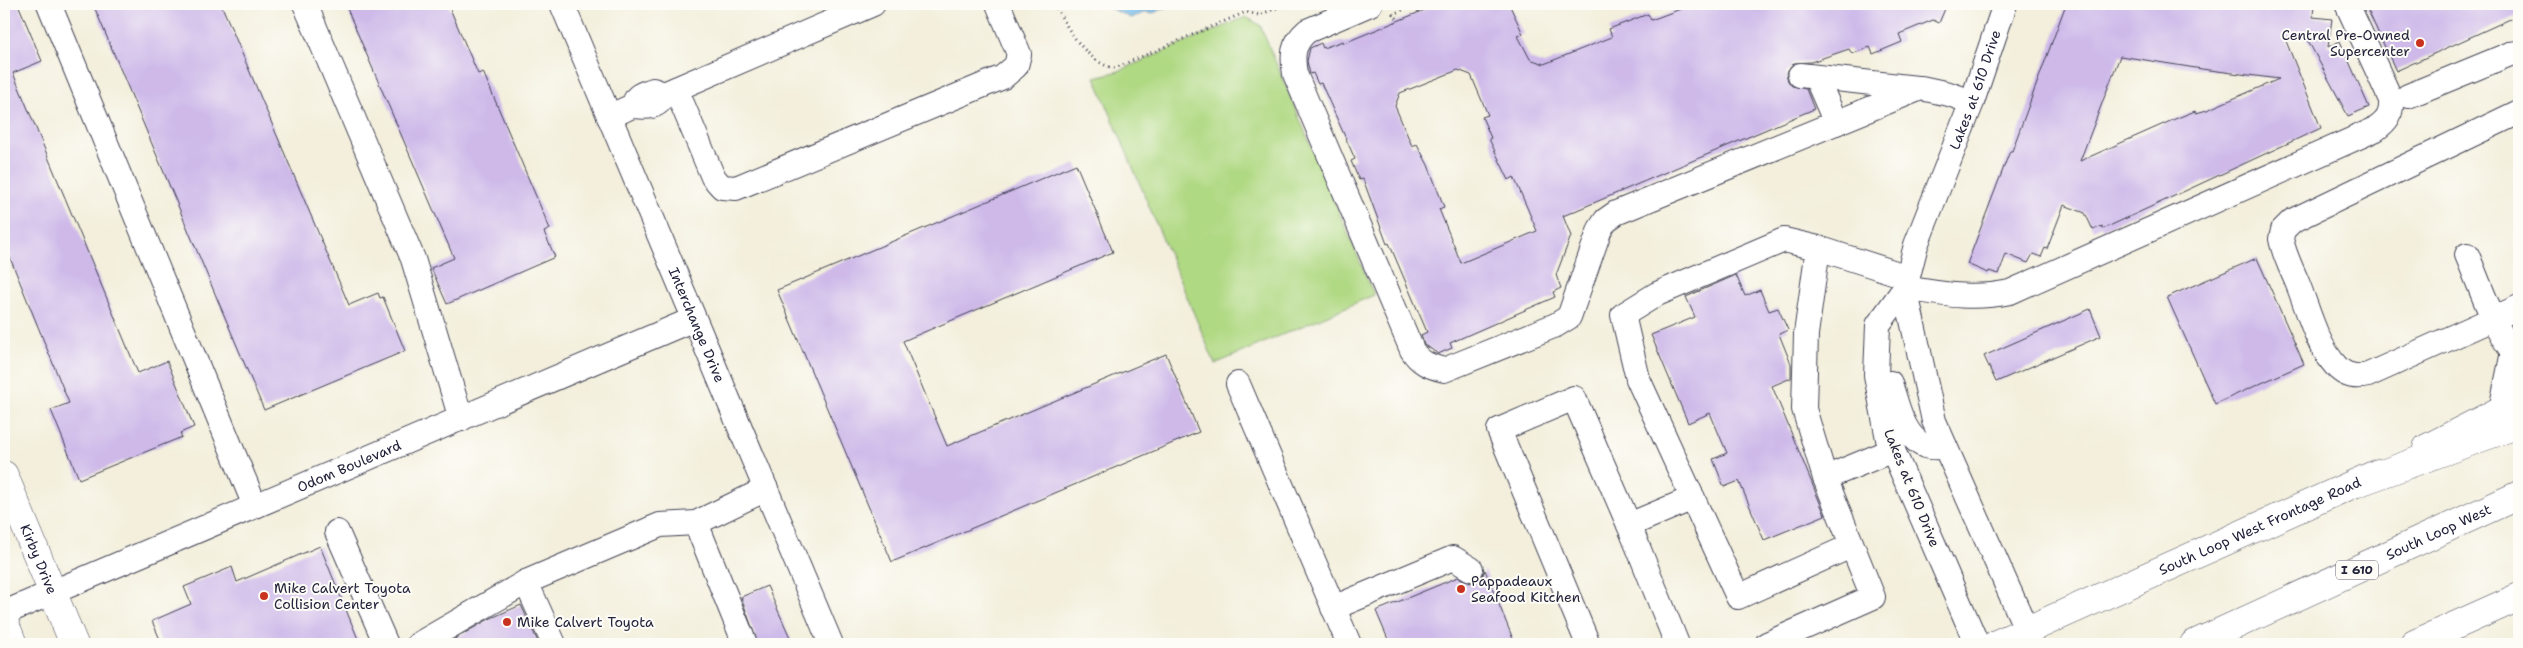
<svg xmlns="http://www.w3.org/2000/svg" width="2523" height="648" viewBox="0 0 2523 648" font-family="'Shantell Sans',sans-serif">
	<rect width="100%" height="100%" fill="#fdfcf7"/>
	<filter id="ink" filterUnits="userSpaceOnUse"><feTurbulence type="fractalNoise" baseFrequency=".02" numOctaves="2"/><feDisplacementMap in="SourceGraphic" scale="10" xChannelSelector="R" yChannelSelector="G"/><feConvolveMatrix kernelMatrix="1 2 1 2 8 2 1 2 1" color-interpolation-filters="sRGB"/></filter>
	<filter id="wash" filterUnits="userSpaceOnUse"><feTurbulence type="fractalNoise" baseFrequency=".0096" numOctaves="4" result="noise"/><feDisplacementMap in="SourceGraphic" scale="20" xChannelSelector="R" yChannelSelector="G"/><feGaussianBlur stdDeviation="1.12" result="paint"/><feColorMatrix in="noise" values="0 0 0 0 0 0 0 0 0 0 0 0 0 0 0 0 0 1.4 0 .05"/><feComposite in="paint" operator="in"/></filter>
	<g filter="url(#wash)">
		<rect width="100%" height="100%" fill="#f3efdc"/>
		<!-- green -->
		<path fill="#b0d983" stroke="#697e5f" d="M1246,17L1260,25L1374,295L1215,364L1095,77L1116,72Z"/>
		<!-- water -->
		<path fill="#6db8e6" stroke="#486d90" d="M1101,4H1174L1151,14L1147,12L1131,18Z"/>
		<g id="blocks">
			<!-- building -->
			<g fill="#ceb9e9" fill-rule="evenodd">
				<path d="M4,4H18L42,61L13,73L138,373L167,361L194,427L180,433L182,437L79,479L51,410L69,403L4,243Z"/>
				<path d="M93,4H221L349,305L378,293L380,298L383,297L405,351L264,410Z"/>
				<path d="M345,4H448L478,74L483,72L550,229L544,232L555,257L447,304L431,268L454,258Z"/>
				<path d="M1439,4H1509L1523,34L1518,36L1530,59L1544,64L1612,37L1609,29L1648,14L1651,20L1694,4H1947L1939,23L1933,20L1899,34L1902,42L1873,54L1870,47L1852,54L1849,49L1811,62L1794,63L1786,73L1788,81L1792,86L1806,89L1814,109L1563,216L1571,236L1556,275L1561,288L1553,292L1555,297L1450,343L1452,348L1438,354L1424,344L1421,335L1427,332L1389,243L1387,244L1363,179L1359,180L1351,161L1355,159L1321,83L1318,84L1313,73L1310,74L1307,61L1310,48L1321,43L1323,48L1343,41L1344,43ZM1458,70L1471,75L1488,115L1482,117L1491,138L1489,139L1509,180L1514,177L1537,231L1461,263L1439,209L1444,207L1428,165L1417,144L1412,146L1395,106L1400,93Z"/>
				<path d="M2066,4H2314L2313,17L2332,19L2328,47L2340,41L2369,107L2348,116L2304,33L2286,41L2321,128L2103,229L2102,226L2093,230L2085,213L2064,205L2047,249L2045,248L2041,257L2033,254L2028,263L2006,254L1999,274L1989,271L1988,273L1967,264L2010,151H2012ZM2120,56L2202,69L2279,79L2207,110L2196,113L2195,111L2175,119L2080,161Z"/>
				<path d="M2365,4H2519V15L2396,71Z"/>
				<path d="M1076,164L1113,252L903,341L947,446L1166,354L1199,432L892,562L777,290Z"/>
				<path d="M2257,258L2304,364L2215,404L2167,297Z"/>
				<path d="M1736,275L1745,296L1760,290L1769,311L1778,308L1788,330L1779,334L1791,364V378L1772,386L1825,515L1764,540L1739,481L1724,487L1713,459L1727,453L1710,413L1688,423L1651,335L1695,317L1686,297Z"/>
				<path d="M2090,309L2101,336L1996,382L1984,356Z"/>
				<path d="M320,546L360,644H162L152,621L191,604L184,587L232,567L237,582Z"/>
				<path d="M1485,570L1515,644H1390L1376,611L1458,577L1470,583L1477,581L1482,577Z"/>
				<path d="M767,586L793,644H758L741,597Z"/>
				<path d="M521,605L539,644H446L489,619Z"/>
			</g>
		</g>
	</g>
	<g filter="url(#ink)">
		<use href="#blocks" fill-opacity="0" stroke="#414153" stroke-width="1"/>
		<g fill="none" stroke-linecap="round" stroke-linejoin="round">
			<defs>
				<g id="minor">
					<path d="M49,4L255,506"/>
					<path d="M305,4L413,259L461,419"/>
					<path id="s1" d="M562,4L831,644"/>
					<path d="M1370,4L1307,31C1292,44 1292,56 1295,74L1412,350C1420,363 1429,366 1444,370L1556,325L1569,317L1600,229L1606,220L1616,213L1921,88L1949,94L1972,102"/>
					<path d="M1800,75L1917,88"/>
					<path d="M1816,77L1836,123"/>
					<path d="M676,89L713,177L722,187L736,188L1003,77L1016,66L1019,54L998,4"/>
					<path d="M664,94L873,4"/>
					<path d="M2408,96L2510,54L2519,53"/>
					<path d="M2519,112L2292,221L2283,230L2281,239C2284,254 2291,268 2297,282C2308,309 2316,344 2336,366C2345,376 2356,378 2368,375L2519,307"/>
					<path d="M609,117C616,115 628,106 635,106C647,108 659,108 664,94L653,90C643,94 635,94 634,106"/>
					<path d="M1818,248L1784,240L1657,294L1623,315L1638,379L1738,597L1851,546"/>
					<path d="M2467,255C2478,280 2499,343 2519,357"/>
					<path d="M1905,288C1943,294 1972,300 2010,292L2376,129C2387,121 2392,115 2391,100L2347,4"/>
					<path d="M1905,288L1934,421L2027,631"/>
					<path d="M1890,383C1897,404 1903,437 1925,446C1931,448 1939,447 1945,447"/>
					<path d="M1238,384L1349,644"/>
					<path d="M2501,410L2513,352"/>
					<path d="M1825,478L1804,409L1806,334L1818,248L1908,277"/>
					<path d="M696,523L745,644"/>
					<path d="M337,532L386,644"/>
					<path d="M526,582L554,644"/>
					<path d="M1333,608L1453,558L1471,569"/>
					<path id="s2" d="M4,613L694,319"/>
					<path d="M419,644L526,582L660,525L696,523L766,489"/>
					<path d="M1588,644L1499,430L1574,398L1629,525"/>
					<path d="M1677,644L1629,525L1693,498"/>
					<path d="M1767,644L1873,597L1825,478L1893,450"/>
					<path id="s3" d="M1977,644L1888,439L1876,375L1878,325L1905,288L1916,245L1972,102L2005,4"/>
				</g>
				<g id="major">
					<path d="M2427,448L2519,401"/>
					<path id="s4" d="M4,475L74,644"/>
					<path d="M4,621L13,644"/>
					<path id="s5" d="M1996,644L2378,473"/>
				</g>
				<g id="highway">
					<path d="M2357,483L2519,424"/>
					<path id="s6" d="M2194,644L2519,495"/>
					<path d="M2414,644L2519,597"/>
				</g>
			</defs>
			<!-- minor casing -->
			<use href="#minor" stroke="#414153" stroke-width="26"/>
			<!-- major casing -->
			<use href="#major" stroke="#414153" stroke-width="29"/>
			<!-- highway casing -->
			<use href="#highway" stroke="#414153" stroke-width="29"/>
			<!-- path -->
			<g stroke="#414153" stroke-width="3" stroke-dasharray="1 4" stroke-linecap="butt">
				<path d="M1054,4C1066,26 1087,64 1115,68L1246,12L1259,15L1287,4"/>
				<path d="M1397,18L1393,14L1416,4"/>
			</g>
			<!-- minor -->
			<use href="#minor" stroke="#fff" stroke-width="24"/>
			<!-- major -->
			<use href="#major" stroke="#fff" stroke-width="28"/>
			<!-- highway -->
			<use href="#highway" stroke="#fff" stroke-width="28"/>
		</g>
	</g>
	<!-- markers -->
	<g fill="#c8321e" stroke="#fdfcf7" stroke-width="2">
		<circle cx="2420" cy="43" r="5"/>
		<circle cx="1461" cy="589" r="5"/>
		<circle cx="264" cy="596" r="5"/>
		<circle cx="507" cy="622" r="5"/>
	</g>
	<g text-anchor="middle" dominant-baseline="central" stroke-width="4" stroke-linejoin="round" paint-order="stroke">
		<!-- shield labels -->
		<rect fill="#fdfcf7" stroke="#646373" stroke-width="1" x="2336" y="560.5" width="42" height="19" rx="4"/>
		<g font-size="12" font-weight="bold" fill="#22223b">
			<text x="2357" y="570">I 610</text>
		</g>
		<!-- poi labels -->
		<g font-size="14" fill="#22223b" stroke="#fdfcf7" text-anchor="start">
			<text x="2410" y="35" text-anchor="end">Central Pre-Owned<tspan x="2410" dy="16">Supercenter</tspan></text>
			<text x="1471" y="581">Pappadeaux<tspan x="1471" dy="16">Seafood Kitchen</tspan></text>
			<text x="274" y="588">Mike Calvert Toyota<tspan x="274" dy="16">Collision Center</tspan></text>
			<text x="517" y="622">Mike Calvert Toyota</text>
		</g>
		<!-- street labels -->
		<g font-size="14" fill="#22223b" stroke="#fdfcf7">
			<text stroke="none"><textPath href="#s3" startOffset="595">Lakes at 610 Drive</textPath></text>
			<text stroke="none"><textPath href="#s1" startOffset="348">Interchange Drive</textPath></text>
			<text stroke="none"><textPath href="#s2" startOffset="375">Odom Boulevard</textPath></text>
			<text transform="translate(1912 488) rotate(68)">Lakes at 610 Drive</text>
			<text stroke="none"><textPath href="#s5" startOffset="289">South Loop West Frontage Road</textPath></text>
			<text stroke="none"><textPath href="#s6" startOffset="269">South Loop West</textPath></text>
			<text stroke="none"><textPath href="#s4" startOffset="91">Kirby Drive</textPath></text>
		</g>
	</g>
	<!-- margin -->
	<rect width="2523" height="648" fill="none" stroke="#fdfcf7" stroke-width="20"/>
</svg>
